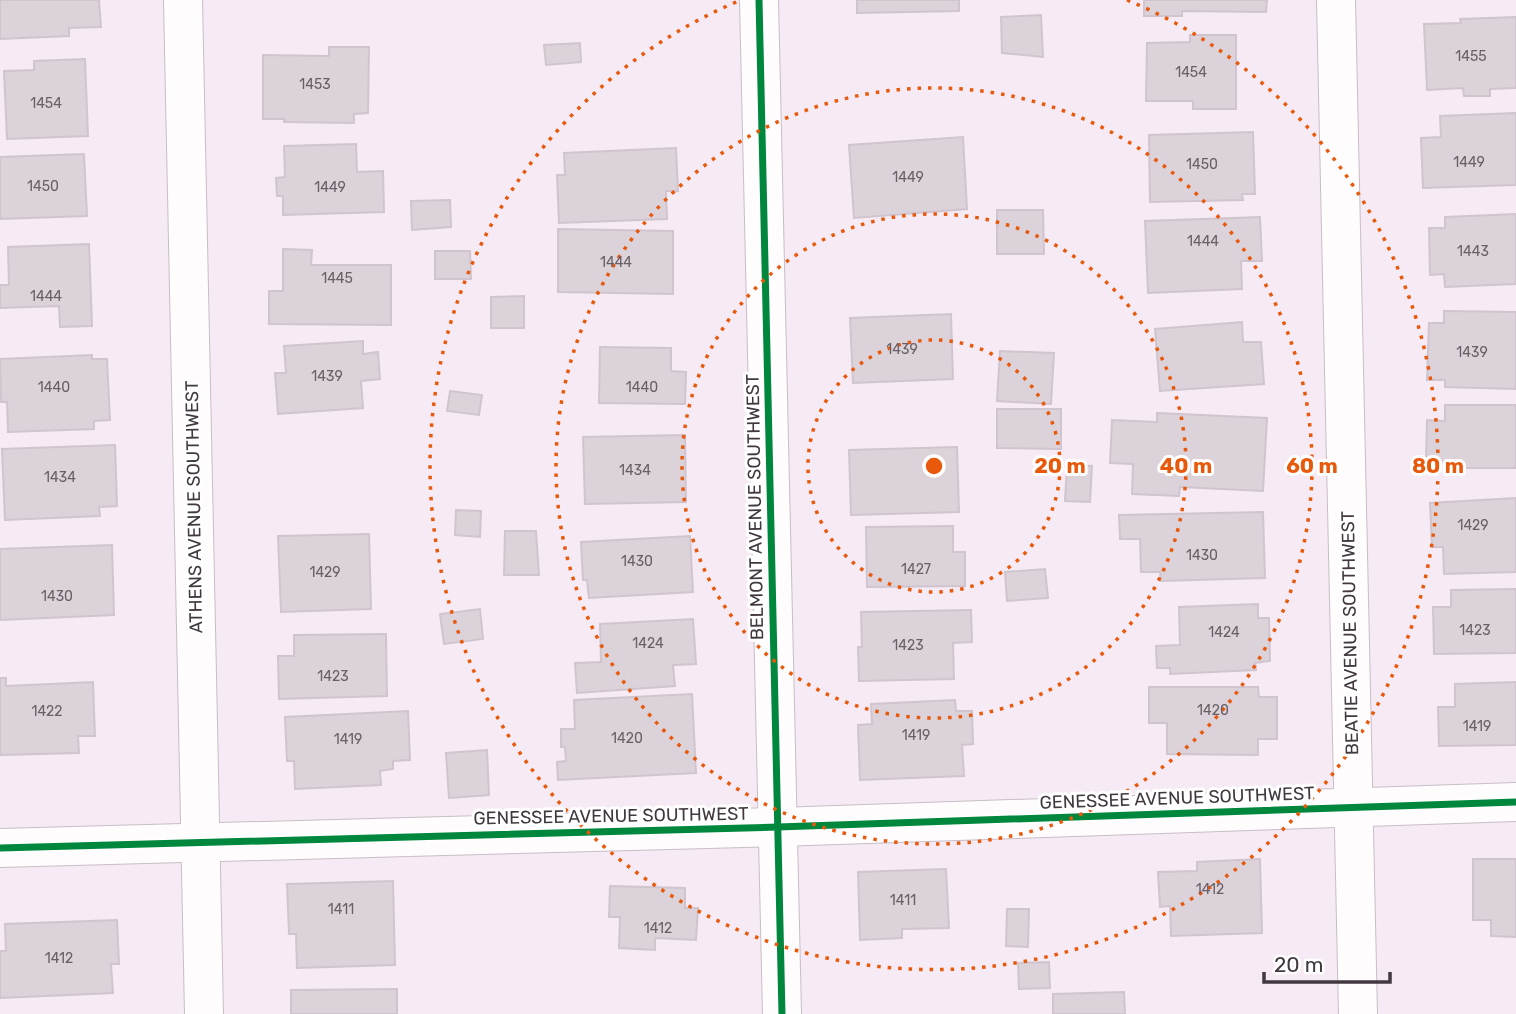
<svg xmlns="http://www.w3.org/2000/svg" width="1516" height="1014" viewBox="0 0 1516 1014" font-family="Rubik,sans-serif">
	<rect width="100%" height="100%" fill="#f6eaf4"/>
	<!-- building -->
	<g fill="#dcd2da" stroke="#d0c5ce" stroke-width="2">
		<path d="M0,0H99L101,27L69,28V36L0,39Z"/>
		<path d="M857,0H959V11L857,13Z"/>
		<path d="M1144,0H1267L1266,12L1182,11V16H1144Z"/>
		<path d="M1041,15L1043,57L1002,53L1001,17Z"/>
		<path d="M1516,17V88L1490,89V96H1464L1463,88L1427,90L1424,24L1461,23L1460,19Z"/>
		<path d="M1190,35H1236V109H1193V101H1146L1147,43L1190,42Z"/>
		<path d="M580,43L581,62L546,65L544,45Z"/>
		<path d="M329,47H369L368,113L354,114V123L284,122V119H263V55L329,56Z"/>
		<path d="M85,59L88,136L7,139L4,71L34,70V61Z"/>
		<path d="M1516,113V185L1423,188L1421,138L1441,137L1440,116Z"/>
		<path d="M1253,132L1255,194H1242L1243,200L1150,202L1149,135Z"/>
		<path d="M963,137L967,209L854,218L849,145Z"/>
		<path d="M356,144L357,172L383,171L384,212L283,215V196H277L276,178L285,177L284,146Z"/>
		<path d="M676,148L678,191H666L667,219L559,223L557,175H565L564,153Z"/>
		<path d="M84,154L87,216L0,219V157Z"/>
		<path d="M450,200L451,227L412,230L411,201Z"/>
		<path d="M997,210H1043L1044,254H997Z"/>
		<path d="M1516,214V284L1445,287L1444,274L1430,275L1429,228H1445V217Z"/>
		<path d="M1260,217L1262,261H1241L1242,289L1148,293L1145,221Z"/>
		<path d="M558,229L673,231V294L558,292Z"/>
		<path d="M89,244L92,326L60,327L59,306L0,308V285H9L8,247Z"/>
		<path d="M283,249L312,250L311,265H391V325L269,324V291H283Z"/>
		<path d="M435,251H470L471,279H435Z"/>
		<path d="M524,296V328H491V297Z"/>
		<path d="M1444,311L1516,312V389L1445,387V380H1427L1429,323H1444Z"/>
		<path d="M951,314L953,379L853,383L850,318Z"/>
		<path d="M1242,322L1243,342H1261L1264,384L1160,391L1155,329Z"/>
		<path d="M363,341V354L378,352L380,379L361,381L363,408L278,414L275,373H286L284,346Z"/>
		<path d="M600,347L671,348V371L686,372L685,404L599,403Z"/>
		<path d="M1000,351L1054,353L1051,404L997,401Z"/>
		<path d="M92,355V359H107L110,420L94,421V429L8,432L7,402H1L0,359Z"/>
		<path d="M450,391L482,395L479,415L447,411Z"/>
		<path d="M1445,405H1516V468H1444V461H1426L1427,420L1445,421Z"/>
		<path d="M997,409H1061V449L997,448Z"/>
		<path d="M1157,413L1267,418L1263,491L1180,487L1179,496L1132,494L1133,464L1110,463L1112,420L1157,422Z"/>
		<path d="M685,435L686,502L585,504L583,437Z"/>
		<path d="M115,445L117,506L99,507L100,516L5,520L2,449Z"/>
		<path d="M957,447L959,512L851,515L849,450Z"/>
		<path d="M1067,465L1092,466L1090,502L1065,501Z"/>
		<path d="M1516,498V572L1444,574L1443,547H1432L1430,503Z"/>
		<path d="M456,510L481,511L480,537L455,535Z"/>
		<path d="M1263,512L1265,578L1161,581L1160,572H1141L1140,539H1120L1119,515Z"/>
		<path d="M953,526V552H965V586L867,587L866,527Z"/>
		<path d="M505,531H536L539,575H504Z"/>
		<path d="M369,534L371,609L281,612L278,536Z"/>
		<path d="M690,536L693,592L589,598L587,580H583L581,542Z"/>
		<path d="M112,545L114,615L0,620V549Z"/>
		<path d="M1045,569L1048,598L1007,601L1005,572Z"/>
		<path d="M1516,589V653L1434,654L1433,607H1451V590Z"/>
		<path d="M1258,604V618H1269L1270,661L1255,663L1256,670L1170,674V668H1157L1156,646L1180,645L1179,607Z"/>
		<path d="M480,609L483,639L444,644L440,614Z"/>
		<path d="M971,610L972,642L953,643L954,679L859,681L858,647H862L861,612Z"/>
		<path d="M693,619L696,664L673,665L675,686L577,693L575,663L601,662L600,624Z"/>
		<path d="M386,634L387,696L279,699L278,656H294V635Z"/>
		<path d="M0,678H6V686L93,682L95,736H78L79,753L0,755Z"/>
		<path d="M1516,682V745L1439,746L1438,707H1455V684Z"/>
		<path d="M1149,687H1258L1259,697H1277V739H1258V755L1167,754V723H1149Z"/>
		<path d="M692,694L696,773L558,780L557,762L566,761L565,747H561V729H575L574,700Z"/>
		<path d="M955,700L956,711H972L973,744L962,745L964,776L860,780L858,725L872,724L871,704Z"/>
		<path d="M408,711L410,760L393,761V769L380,771L381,785L295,789L294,761H287L285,717Z"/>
		<path d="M487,750L489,795L449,798L446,753Z"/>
		<path d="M1260,859L1262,933L1171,936L1170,906L1160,907L1158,872L1197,871V862Z"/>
		<path d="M1473,859H1516V937L1491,936V920H1473Z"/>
		<path d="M946,869L949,928L902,929V938L860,940L858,872Z"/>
		<path d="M393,881L395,965L297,968L296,934H289L287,884Z"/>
		<path d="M610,886L685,888V908H698L696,940L655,938V950L619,948L620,917H609Z"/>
		<path d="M1007,909H1029L1028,947L1006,946Z"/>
		<path d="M117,920L119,964H111L113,993L0,998V951H6L5,924Z"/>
		<path d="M1049,962L1050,988L1019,989L1018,963Z"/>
		<path d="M397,989V1014H291V990Z"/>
		<path d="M1124,992L1125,1014H1053V994Z"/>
	</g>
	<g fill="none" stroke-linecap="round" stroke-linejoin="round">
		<defs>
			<g id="minor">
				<path d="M183,0L204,1014"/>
				<path d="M759,0L782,1014"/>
				<path d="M1336,0L1358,1014"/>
				<path d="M0,848L778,827L1516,802"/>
			</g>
		</defs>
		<!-- minor casing -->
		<use href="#minor" stroke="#c8bec6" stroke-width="40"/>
		<!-- minor -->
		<use href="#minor" stroke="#fefcfd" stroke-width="38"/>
		<defs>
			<g id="cycleway">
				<path d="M759,0L782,1014"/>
				<path d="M0,848L778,827L1516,802"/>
			</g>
		</defs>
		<!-- cycleway casing -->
		<use href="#cycleway" stroke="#fff" stroke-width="11"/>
		<!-- cycleway -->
		<use href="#cycleway" stroke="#00873e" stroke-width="7"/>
	</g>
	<!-- distance rings -->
	<g fill="none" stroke="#e8590c" stroke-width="3.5" stroke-dasharray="3.5 7">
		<circle cx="934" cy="466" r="126"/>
		<circle cx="934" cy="466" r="252"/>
		<circle cx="934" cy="466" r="378"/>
		<path d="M1127 0A504 504 0 1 1 741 0"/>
	</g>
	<g text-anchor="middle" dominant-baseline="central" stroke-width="6" stroke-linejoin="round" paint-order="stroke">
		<!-- number labels -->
		<g font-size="14" fill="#685f67">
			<text x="1471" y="56">1455</text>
			<text x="1191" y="72">1454</text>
			<text x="315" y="84">1453</text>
			<text x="46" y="103">1454</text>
			<text x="1469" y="162">1449</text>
			<text x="1202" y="164">1450</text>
			<text x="908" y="177">1449</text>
			<text x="43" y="186">1450</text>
			<text x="330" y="187">1449</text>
			<text x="1203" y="241">1444</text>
			<text x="1473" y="251">1443</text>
			<text x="616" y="262">1444</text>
			<text x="337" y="278">1445</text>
			<text x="46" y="296">1444</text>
			<text x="902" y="349">1439</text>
			<text x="1472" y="352">1439</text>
			<text x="327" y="376">1439</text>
			<text x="54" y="387">1440</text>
			<text x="642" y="387">1440</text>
			<text x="635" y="470">1434</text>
			<text x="60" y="477">1434</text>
			<text x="1473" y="525">1429</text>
			<text x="1202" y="555">1430</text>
			<text x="637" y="561">1430</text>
			<text x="916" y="569">1427</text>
			<text x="325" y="572">1429</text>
			<text x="57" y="596">1430</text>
			<text x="1475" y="630">1423</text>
			<text x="1224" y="632">1424</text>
			<text x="648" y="643">1424</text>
			<text x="908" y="645">1423</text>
			<text x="333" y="676">1423</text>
			<text x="1213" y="710">1420</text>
			<text x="47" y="711">1422</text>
			<text x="1477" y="726">1419</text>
			<text x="916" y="735">1419</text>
			<text x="627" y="738">1420</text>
			<text x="348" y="739">1419</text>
			<text x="1210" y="889">1412</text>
			<text x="903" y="900">1411</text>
			<text x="341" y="909">1411</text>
			<text x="658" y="928">1412</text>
			<text x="59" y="958">1412</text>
		</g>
		<!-- street labels -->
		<g font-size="18" fill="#413840" stroke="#fff">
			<text transform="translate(194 507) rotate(-91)">ATHENS AVENUE SOUTHWEST</text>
			<text transform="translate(755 507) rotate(-91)">BELMONT AVENUE SOUTHWEST</text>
			<text transform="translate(1350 633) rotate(-91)">BEATIE AVENUE SOUTHWEST</text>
			<text transform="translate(1177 798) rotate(-2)">GENESSEE AVENUE SOUTHWEST</text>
			<text transform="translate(611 816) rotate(-1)">GENESSEE AVENUE SOUTHWEST</text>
		</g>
	</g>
	<circle cx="934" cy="466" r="10" fill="#e8590c" stroke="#fff" stroke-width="3.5"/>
	<g font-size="21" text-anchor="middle" font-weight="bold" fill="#e8590c" stroke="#fff" stroke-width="6" stroke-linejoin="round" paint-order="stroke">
		<text x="1060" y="473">20 m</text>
		<text x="1186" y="473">40 m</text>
		<text x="1312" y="473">60 m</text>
		<text x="1438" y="473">80 m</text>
	</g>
	<!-- scale -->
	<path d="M1264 972v10h126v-10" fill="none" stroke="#413840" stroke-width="3.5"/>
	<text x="1274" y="972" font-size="21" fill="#413840" stroke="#ffffff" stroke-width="5" paint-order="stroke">20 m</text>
</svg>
